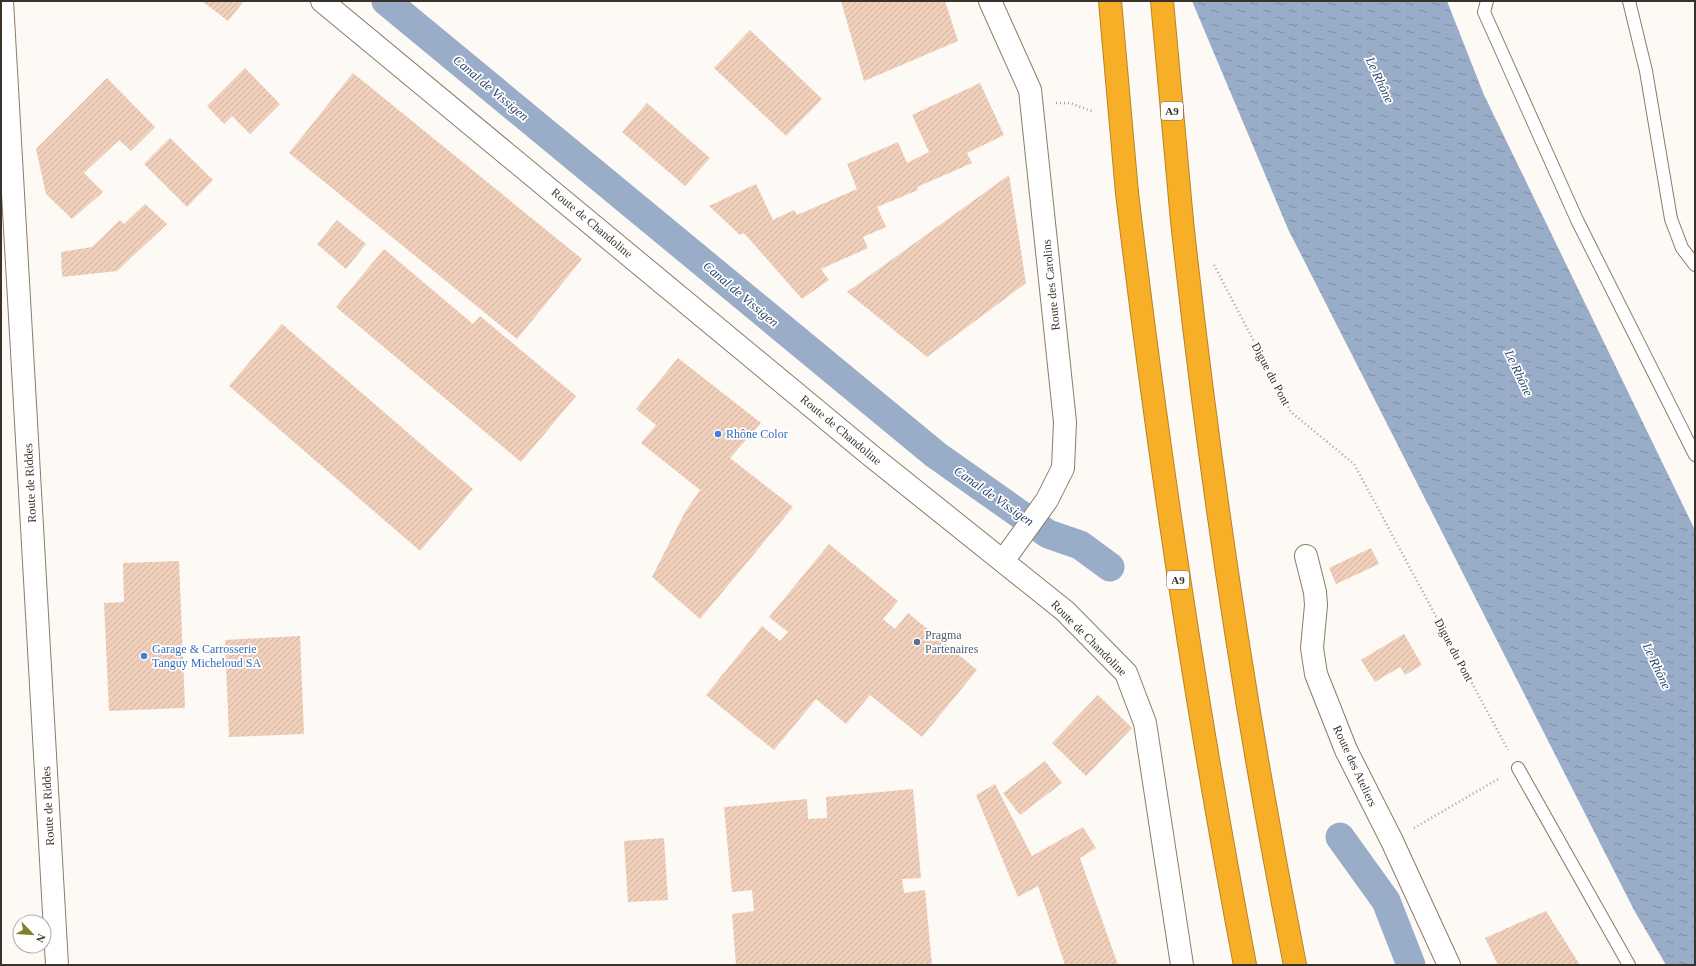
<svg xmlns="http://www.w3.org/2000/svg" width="1696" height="966" viewBox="0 0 1696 966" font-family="'Times New Roman',serif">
	<defs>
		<pattern id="water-ripples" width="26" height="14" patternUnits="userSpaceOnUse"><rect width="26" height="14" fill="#99acc8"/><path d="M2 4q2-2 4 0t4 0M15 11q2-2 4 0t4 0" fill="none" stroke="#7e8da3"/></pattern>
		<pattern id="building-hatch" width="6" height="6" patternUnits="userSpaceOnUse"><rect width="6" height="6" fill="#f0cfbb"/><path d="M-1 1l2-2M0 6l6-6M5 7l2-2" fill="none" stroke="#cfb2a1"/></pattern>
	</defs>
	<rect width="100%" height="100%" fill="#fdf9f5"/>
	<!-- water -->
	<path fill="url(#water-ripples)" d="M1192,1H1447L1484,95L1695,530V965H1666L1634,910L1288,229Z"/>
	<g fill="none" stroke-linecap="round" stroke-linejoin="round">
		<!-- canal -->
		<g stroke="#99acc8" stroke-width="29">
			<path d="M386,1L936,455L1048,534L1080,545L1110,567"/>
			<path d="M1340,837L1386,901L1411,965"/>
		</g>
	</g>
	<!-- building -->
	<g fill="url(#building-hatch)">
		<path d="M202,1H244L228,21Z"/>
		<path d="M841,1H945L958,41L864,81Z"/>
		<path d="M750,30L822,99L786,136L714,68Z"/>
		<path d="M245,68L280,104L250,134L232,116L224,124L207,106Z"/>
		<path d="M353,73L582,259L517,339L289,153Z"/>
		<path d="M107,78L155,127L131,151L119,140L84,173L103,192L72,219L46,194L36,149Z"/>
		<path d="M980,83L1004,135L967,153L972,163L917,187L918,190L877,207L886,227L863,237L868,248L821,269L829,280L802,299L744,233L740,235L709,206L756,184L773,220L794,210L797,215L857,189L847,164L898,142L907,163L929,152L912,115Z"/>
		<path d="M647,103L710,158L685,186L622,132Z"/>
		<path d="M170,138L213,180L187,207L144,164Z"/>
		<path d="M1009,175L1026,283L927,357L847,292Z"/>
		<path d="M145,204L167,224L117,271L62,277L61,252L92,247L120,220L124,224Z"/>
		<path d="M337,220L366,244L346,269L317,244Z"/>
		<path d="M384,249L473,324L480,316L576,396L521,462L336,307Z"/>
		<path d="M282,324L473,489L420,551L229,386Z"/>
		<path d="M678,358L761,423L730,458L793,507L700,619L652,577L685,512L700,490L641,443L656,425L636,409Z"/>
		<path d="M829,544L898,601L883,619L895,629L908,613L977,670L922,737L870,695L846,724L816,699L774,750L706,695L762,626L780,641L788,632L769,617Z"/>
		<path d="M1371,548L1379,564L1336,584L1329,568Z"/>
		<path d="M179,561L185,708L109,711L104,603L124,602L123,563Z"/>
		<path d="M1404,634L1422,665L1405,675L1400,667L1375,682L1361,660Z"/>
		<path d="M300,636L304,734L229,737L225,640Z"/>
		<path d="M1098,695L1132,728L1086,776L1052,743Z"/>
		<path d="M1045,761L1062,783L1020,815L1003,793Z"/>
		<path d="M995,784L1032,856L1083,827L1096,848L1080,858L1118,965H1065L1038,886L1018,897L976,795Z"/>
		<path d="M913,789L921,878L902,879L904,893L925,890L932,965H736L732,914L754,911L752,890L732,892L724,807L807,799L808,819L827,818L826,797Z"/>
		<path d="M664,838L668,900L628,902L624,841Z"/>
		<path d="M1546,911L1580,965H1498L1485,938Z"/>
	</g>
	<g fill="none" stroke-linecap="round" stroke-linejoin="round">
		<defs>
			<g id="lane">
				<path d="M1487,1L1484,12L1577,220L1695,455"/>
				<path d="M1629,1L1646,71L1671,219L1682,248L1695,265"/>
				<path d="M1518,768L1629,965"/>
			</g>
			<g id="street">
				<path d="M322,1L869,454L1065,611L1126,673L1145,723L1182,965"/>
				<path d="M990,1L1030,90L1065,422L1063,468L1047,500L1003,561"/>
				<path d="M1306,556L1315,592L1316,605L1312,648L1316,674L1346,750L1392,841L1449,965"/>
			</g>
			<path id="secondary" d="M2,1L57,965"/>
			<g id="highway">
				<path d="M1127,193C1158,452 1196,709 1245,965"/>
				<path d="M1182,221C1209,470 1246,719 1295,965"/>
			</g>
		</defs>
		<!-- lane casing -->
		<use href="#lane" stroke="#8b7c68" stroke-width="14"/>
		<!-- street casing -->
		<use href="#street" stroke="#8b7c68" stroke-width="24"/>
		<!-- secondary casing -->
		<use href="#secondary" stroke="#8b7c68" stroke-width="24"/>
		<!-- highway casing -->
		<use href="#highway" stroke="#b58329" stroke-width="24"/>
		<!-- path -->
		<g stroke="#a6a09b" stroke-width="2.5" stroke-dasharray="1 3" stroke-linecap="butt">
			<path d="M1056,103H1070L1094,112"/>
			<path d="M1214,265L1291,412L1354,464L1508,750"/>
			<path d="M1414,828L1500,778"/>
		</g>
		<!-- lane -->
		<use href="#lane" stroke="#fff" stroke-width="12"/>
		<!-- street -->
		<use href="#street" stroke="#fff" stroke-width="22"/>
		<!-- secondary -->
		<use href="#secondary" stroke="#fff" stroke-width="22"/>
		<!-- highway -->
		<use href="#highway" stroke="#f8af28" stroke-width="22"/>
		<defs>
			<g id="highway-bridge">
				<path d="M1110,1L1127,193"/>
				<path d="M1162,1L1182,221"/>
			</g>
		</defs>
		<!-- highway-bridge casing -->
		<use href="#highway-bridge" stroke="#b58329" stroke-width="24" stroke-linecap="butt"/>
		<!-- highway-bridge -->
		<use href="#highway-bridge" stroke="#f8af28" stroke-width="22"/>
	</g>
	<!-- markers -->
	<g fill="#3f7fe0" stroke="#fff" stroke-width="1.5">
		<circle cx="718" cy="434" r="4"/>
		<circle cx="144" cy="656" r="4"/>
	</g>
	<circle fill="#5c6f8a" stroke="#fff" stroke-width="1.5" cx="917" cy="642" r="4"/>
	<g text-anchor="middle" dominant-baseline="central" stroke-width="3.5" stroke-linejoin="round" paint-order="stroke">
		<!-- shield labels -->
		<g fill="#fff" stroke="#74706a" stroke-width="1">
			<rect x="1161" y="102" width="22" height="18" rx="3"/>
			<rect x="1167" y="571" width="22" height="18" rx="3"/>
		</g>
		<g font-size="11" font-weight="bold" fill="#39322a">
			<text x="1172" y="111">A9</text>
			<text x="1178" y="580">A9</text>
		</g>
		<!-- street labels -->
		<g font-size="12" fill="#39322a" stroke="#fff">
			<text transform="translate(592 223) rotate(40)">Route de Chandoline</text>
			<text transform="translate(1051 285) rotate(-96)">Route des Carolins</text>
			<text transform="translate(1271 374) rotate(62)">Digue du Pont</text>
			<text transform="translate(841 430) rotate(40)">Route de Chandoline</text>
			<text transform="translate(30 483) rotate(-93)">Route de Riddes</text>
			<text transform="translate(1089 638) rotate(45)">Route de Chandoline</text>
			<text transform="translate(1454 650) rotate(62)">Digue du Pont</text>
			<text transform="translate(1355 766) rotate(65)">Route des Ateliers</text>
			<text transform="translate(48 806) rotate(-93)">Route de Riddes</text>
		</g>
		<!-- shop labels -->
		<g font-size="12" fill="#366cbe" stroke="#fff" text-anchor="start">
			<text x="726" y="434">Rhône Color</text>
			<text x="152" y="649">Garage &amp; Carrosserie<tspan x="152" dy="14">Tanguy Micheloud SA</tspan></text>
		</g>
		<!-- service labels -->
		<g font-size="12" fill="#4e5e75" stroke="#fff" text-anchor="start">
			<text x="925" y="635">Pragma<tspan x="925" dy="14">Partenaires</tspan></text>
		</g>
		<!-- water labels -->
		<g font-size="13" font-style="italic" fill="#2a446c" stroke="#fff">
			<text transform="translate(1380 80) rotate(65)">Le Rhône</text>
			<text transform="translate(491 88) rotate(40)">Canal de Vissigen</text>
			<text transform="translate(741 294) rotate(40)">Canal de Vissigen</text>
			<text transform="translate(1519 373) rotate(65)">Le Rhône</text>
			<text transform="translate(994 496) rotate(35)">Canal de Vissigen</text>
			<text transform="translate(1657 666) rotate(65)">Le Rhône</text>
		</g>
	</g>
	<!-- border -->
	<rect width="1696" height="966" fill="none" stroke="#39322a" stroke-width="4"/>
	<!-- north arrow -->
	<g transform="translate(32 934) rotate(115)"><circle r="19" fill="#ffffff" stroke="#b0adaa"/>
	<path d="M0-3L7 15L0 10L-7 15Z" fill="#848028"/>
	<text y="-6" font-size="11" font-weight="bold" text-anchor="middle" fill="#39322a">N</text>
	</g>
</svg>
